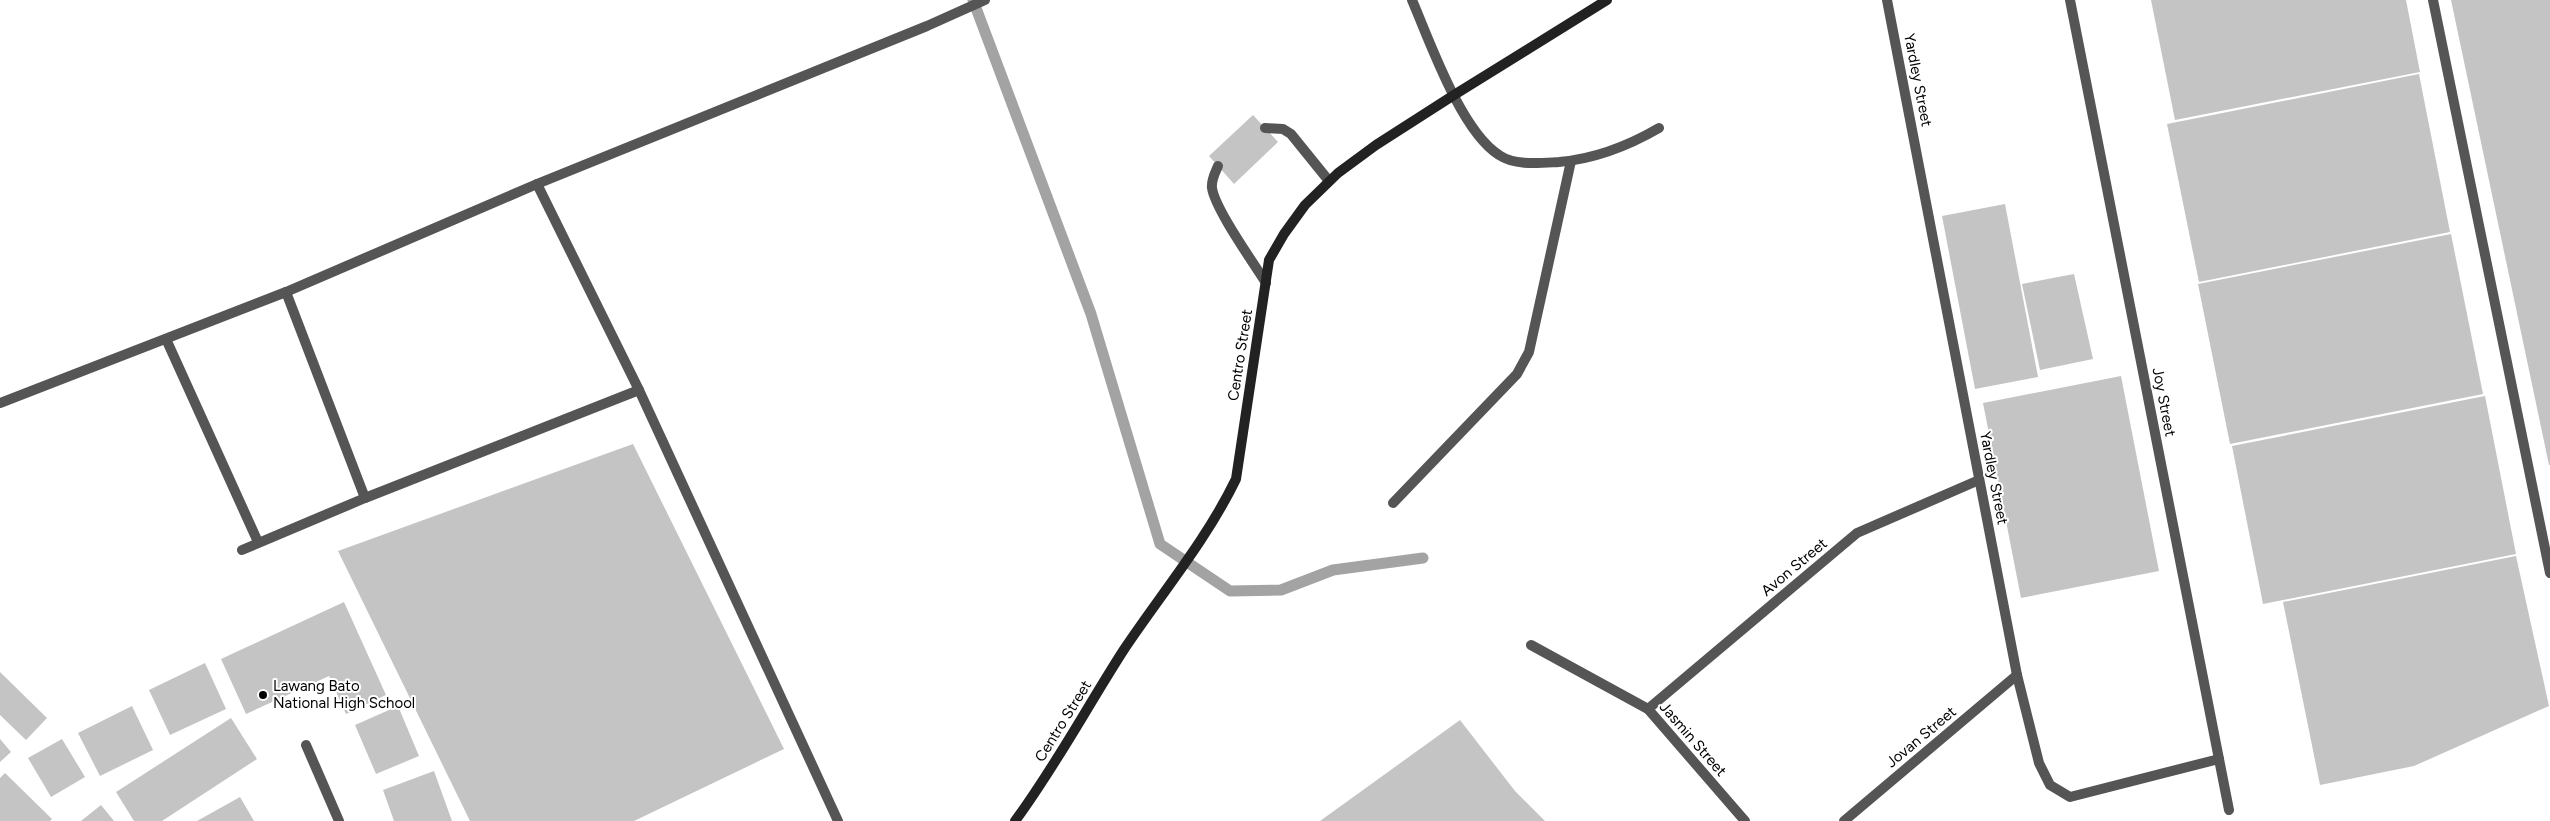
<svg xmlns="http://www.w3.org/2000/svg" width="2550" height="821" viewBox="0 0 2550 821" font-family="Figtree,sans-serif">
	<rect width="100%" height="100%" fill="#fff"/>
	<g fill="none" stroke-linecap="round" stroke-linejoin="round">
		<!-- stream -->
		<path stroke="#a3a3a3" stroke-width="11" d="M973,0L1091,314L1160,544L1230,591L1281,590L1333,570L1423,558"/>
	</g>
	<!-- building -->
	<g fill="#c4c4c4">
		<path d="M2151,0H2406L2420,72L2175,120Z"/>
		<path d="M2451,0H2550V465H2549Z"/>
		<path d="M2419,74L2450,232L2199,282L2167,124Z"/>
		<path d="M1253,115L1278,142L1234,184L1209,156Z"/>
		<path d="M2005,204L2038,377L1975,389L1942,216Z"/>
		<path d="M2451,234L2483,394L2230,444L2198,284Z"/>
		<path d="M2074,274L2093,359L2040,370L2022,284Z"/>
		<path d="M2121,376L2159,571L2021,598L1983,403Z"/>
		<path d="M2485,396L2516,554L2263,604L2232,446Z"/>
		<path d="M633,444L784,749L634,821H470L338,551Z"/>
		<path d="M2516,556L2549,706L2414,766L2320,785L2283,602Z"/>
		<path d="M344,602L386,695L346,714L329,676L246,714L221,659Z"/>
		<path d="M205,663L226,709L170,735L149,690Z"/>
		<path d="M0,672L47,718L26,740L0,715Z"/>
		<path d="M132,706L153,750L100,776L78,733Z"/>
		<path d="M398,706L419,756L376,774L355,725Z"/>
		<path d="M231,718L257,759L162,821H134L116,792Z"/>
		<path d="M1460,720L1515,791L1545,821H1320Z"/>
		<path d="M0,739L11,752L0,762Z"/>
		<path d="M62,739L85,777L51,797L28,758Z"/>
		<path d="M434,771L452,821H394L383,790Z"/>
		<path d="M5,773L52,819L50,821H0V778Z"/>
		<path d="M240,797L254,821H197Z"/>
		<path d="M101,805L114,821H81Z"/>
	</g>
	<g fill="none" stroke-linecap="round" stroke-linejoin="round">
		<!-- lane -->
		<g stroke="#555" stroke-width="10">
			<path d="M1412,0C1430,42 1461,131 1499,155C1515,166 1540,163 1559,162C1594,159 1628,146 1659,128"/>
			<path d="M2433,0L2550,573"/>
			<path d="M1265,128L1283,129L1291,134L1329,181"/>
			<path d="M1218,166C1215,173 1211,180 1212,188C1215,209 1253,262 1266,283"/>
			<path d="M537,184L639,390L838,821"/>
			<path d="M286,292L365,498"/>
			<path d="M166,339L258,542"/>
			<path d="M0,403L286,292L537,184L927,26L985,0"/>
			<path d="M1393,503L1517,374L1529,352L1571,161"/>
			<path d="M242,550L365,498L639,390"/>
			<path d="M306,745L339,821"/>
		</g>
		<!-- street -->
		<g stroke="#555" stroke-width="10">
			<path d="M1887,0L2017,675L2039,763L2050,785L2070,797L2219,759"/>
			<path d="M2070,0L2229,810"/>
			<path d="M1531,645L1648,709L1745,821"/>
			<path d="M1648,709L1857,533L1979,480"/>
			<path d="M1844,821L2017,675"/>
		</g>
		<!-- secondary -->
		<path stroke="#222" stroke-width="10" d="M1015,821C1055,767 1087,707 1123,651C1161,594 1206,541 1236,479L1269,260L1284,234L1305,205L1338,173L1376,145L1454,95L1607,0"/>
	</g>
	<!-- markers -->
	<circle fill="#000" stroke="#fff" stroke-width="2" cx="263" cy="695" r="5"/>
	<g text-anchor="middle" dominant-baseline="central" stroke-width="4" stroke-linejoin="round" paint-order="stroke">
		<!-- street labels -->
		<g font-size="15" fill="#000" stroke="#fff">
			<text transform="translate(1918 80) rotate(79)">Yardley Street</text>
			<text transform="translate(1240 355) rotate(-81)">Centro Street</text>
			<text transform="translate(2164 402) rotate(79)">Joy Street</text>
			<text transform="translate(1994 478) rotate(79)">Yardley Street</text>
			<text transform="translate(1794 567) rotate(-40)">Avon Street</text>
			<text transform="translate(1063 721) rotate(-58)">Centro Street</text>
			<text transform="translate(1921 737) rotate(-40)">Jovan Street</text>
			<text transform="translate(1693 739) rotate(49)">Jasmin Street</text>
		</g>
		<!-- poi labels -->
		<g font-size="15" fill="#000" stroke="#fff" text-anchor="start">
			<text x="273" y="686">Lawang Bato<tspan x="273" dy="17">National High School</tspan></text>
		</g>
	</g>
</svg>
